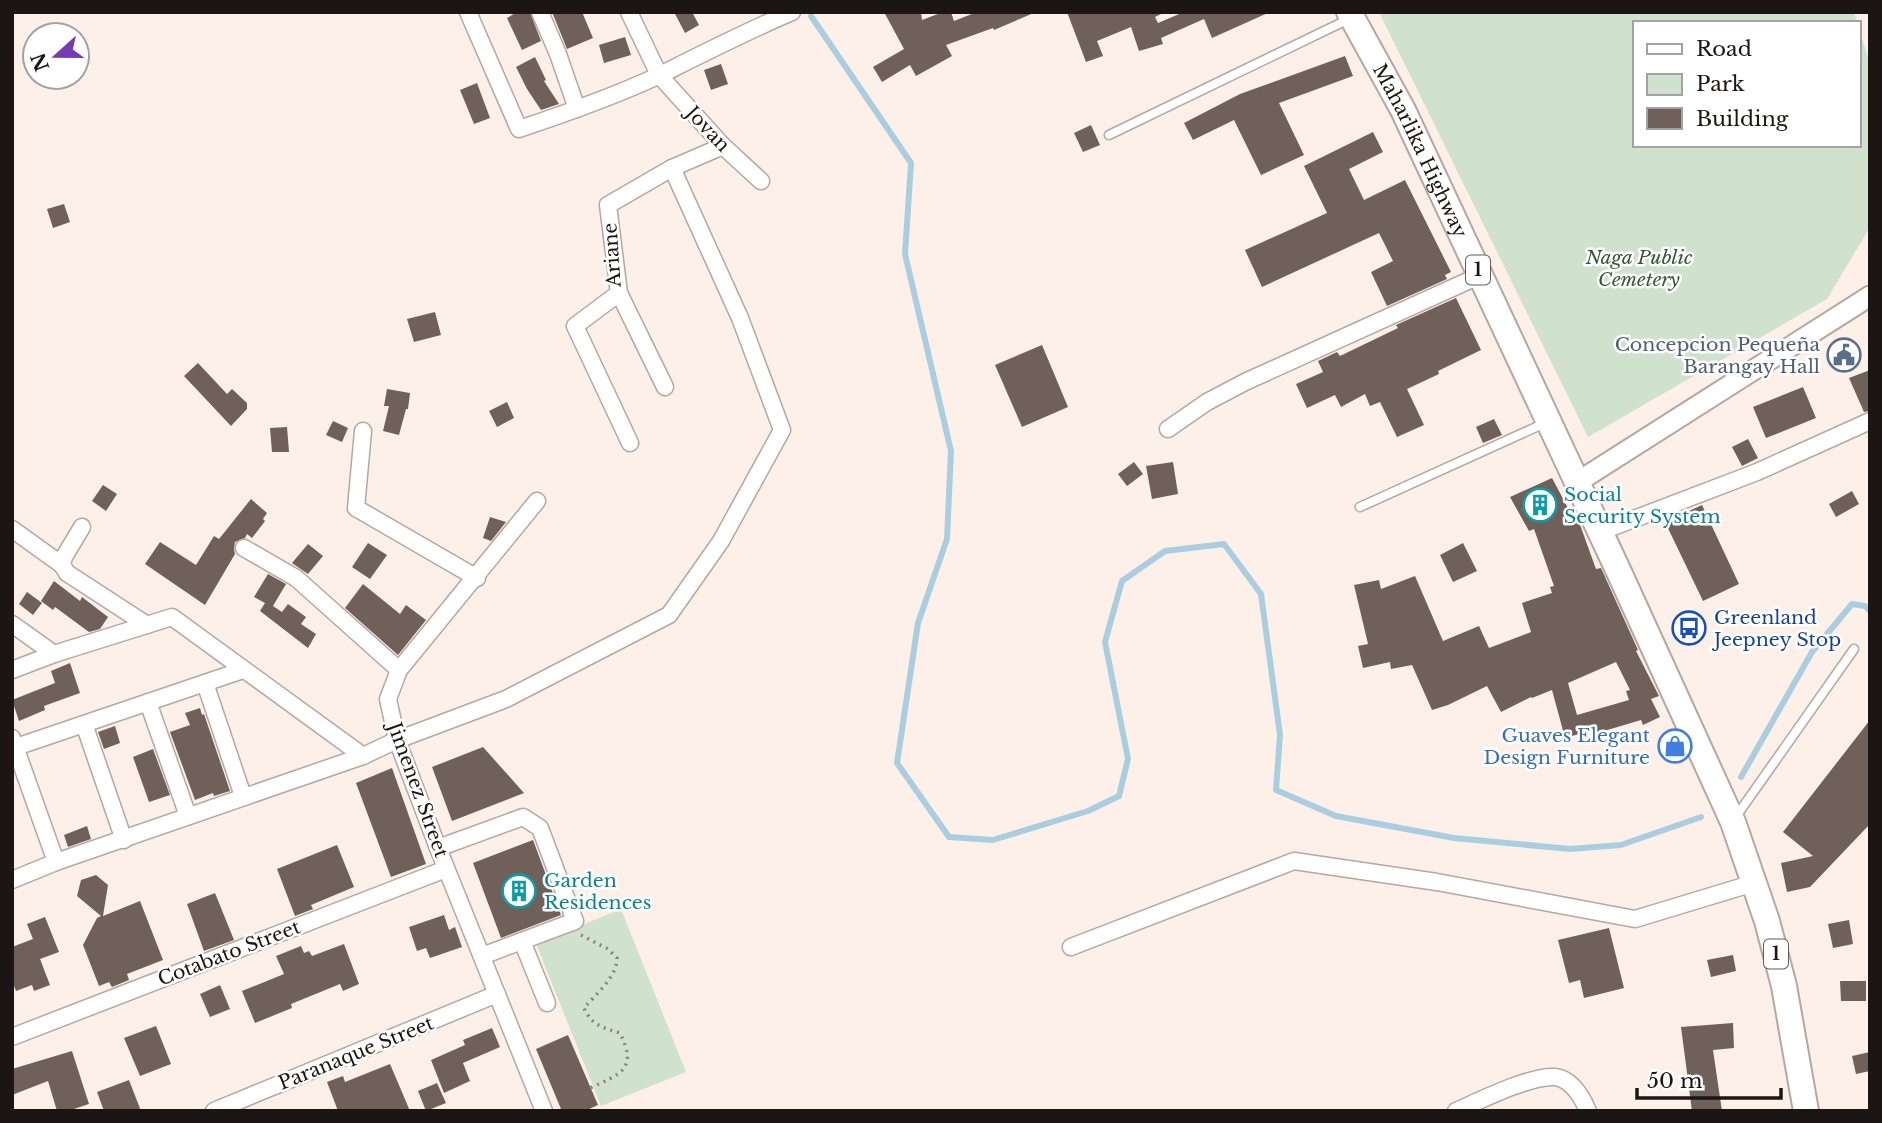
<svg xmlns="http://www.w3.org/2000/svg" width="1882" height="1123" viewBox="0 0 1882 1123" font-family="'Libre Baskerville',serif">
	<rect width="100%" height="100%" fill="#fdf0e9"/>
	<!-- green -->
	<g fill="#d0e1cd">
		<path d="M1379,12H1854L1857,23H1635V145H1859V29L1868,57L1870,74V227L1827,299L1588,437Z"/>
		<path d="M621,909L686,1072L601,1106L536,944Z"/>
	</g>
	<g fill="none" stroke-linecap="round" stroke-linejoin="round">
		<!-- stream -->
		<g stroke="#aacedf" stroke-width="6">
			<path d="M811,16L911,163L905,254L951,451L947,539L918,623L897,763L949,837L993,840L1088,811L1119,796L1128,759L1105,642L1122,581L1165,551L1224,544L1261,594L1280,735L1276,790L1336,816L1454,838L1570,849L1621,845L1701,817"/>
			<path d="M1741,777L1812,652L1852,604L1865,606L1870,611"/>
		</g>
	</g>
	<!-- building -->
	<g fill="#6f6159" fill-rule="evenodd">
		<path d="M517,12H530L541,41L522,50L507,18Z"/>
		<path d="M552,12H582L593,38L567,49Z"/>
		<path d="M674,12H692L699,25L685,33Z"/>
		<path d="M884,12H921L922,20L943,12H951L954,21L977,12H1036L994,30L993,28L946,45L952,56L916,76L910,65L882,82L873,67L904,49Z"/>
		<path d="M1067,12H1165L1155,17L1158,23L1184,12H1270L1212,38L1204,19L1161,38L1163,44L1139,51L1131,27L1097,41L1103,56L1086,62Z"/>
		<path d="M625,37L631,55L604,63L599,45Z"/>
		<path d="M1345,56L1353,76L1279,103L1304,155L1261,175L1234,120L1193,140L1184,123L1240,94Z"/>
		<path d="M535,57L546,80L544,81L559,104L541,110L527,89L516,67Z"/>
		<path d="M721,64L728,84L711,90L704,70Z"/>
		<path d="M477,83L490,118L474,124L460,90Z"/>
		<path d="M1091,125L1100,145L1083,152L1074,133Z"/>
		<path d="M1373,132L1383,152L1349,169L1364,200L1405,180L1451,272L1445,275L1447,279L1387,306L1371,272L1393,261L1379,233L1262,287L1245,250L1327,213L1304,166Z"/>
		<path d="M64,204L70,222L53,228L47,209Z"/>
		<path d="M1456,298L1481,350L1438,371L1439,374L1407,389L1424,425L1397,437L1380,402L1370,406L1365,394L1341,407L1335,395L1307,408L1296,384L1323,372L1318,361L1337,352L1340,356L1398,328L1396,325Z"/>
		<path d="M435,312L441,335L414,342L407,319Z"/>
		<path d="M1042,345L1068,407L1022,427L995,365Z"/>
		<path d="M198,363L227,394L232,389L247,403V409L231,426L184,376Z"/>
		<path d="M1870,370V411L1864,412L1849,378Z"/>
		<path d="M1803,387L1816,418L1766,438L1753,407Z"/>
		<path d="M387,389L410,393L408,409H406L399,435L383,431L389,406H384Z"/>
		<path d="M507,402L514,418L497,427L489,411Z"/>
		<path d="M1494,419L1502,435L1483,443L1476,427Z"/>
		<path d="M333,421L348,428L342,442L326,435Z"/>
		<path d="M287,427L289,452H272L270,428Z"/>
		<path d="M1748,439L1758,458L1742,466L1732,447Z"/>
		<path d="M1134,462L1143,474L1127,486L1118,474Z"/>
		<path d="M1173,462L1178,494L1152,499L1146,466Z"/>
		<path d="M1552,478L1576,523L1579,522L1596,569L1601,568L1638,650L1636,651L1659,696L1651,699L1660,717L1643,725L1641,720L1594,734L1593,730L1565,738L1552,690L1532,698L1531,697L1501,712L1487,686L1448,705L1432,710L1412,665L1391,669L1390,662L1363,668L1358,646L1368,644L1354,585L1379,580L1381,589L1415,576L1443,641L1479,626L1489,648L1531,632L1522,603L1552,593L1550,587L1554,586L1534,529L1529,531L1510,497ZM1616,662L1630,690L1626,691L1629,700L1577,715L1568,683Z"/>
		<path d="M103,485L117,494L106,511L92,501Z"/>
		<path d="M1852,491L1859,504L1836,517L1829,504Z"/>
		<path d="M251,499L267,513L263,519L265,521L252,538L247,534L245,538L235,542L234,549L235,554L205,605L145,564L160,542L196,565L214,536L219,539Z"/>
		<path d="M1702,505L1739,584L1703,601L1665,522Z"/>
		<path d="M490,517L506,522L491,541L483,538Z"/>
		<path d="M368,543L387,555L370,579L352,567Z"/>
		<path d="M1463,543L1477,571L1453,582L1440,555Z"/>
		<path d="M308,544L323,556L308,574L292,563Z"/>
		<path d="M268,574L286,584L273,606L282,612L288,604L306,617L301,624L316,634L308,648L260,611L265,603L254,597Z"/>
		<path d="M54,581L80,601L82,597L108,617L100,629L89,632L55,607L53,610L41,601Z"/>
		<path d="M363,584L400,614L406,605L426,620L398,655L345,608Z"/>
		<path d="M27,592L42,603L33,615L19,604Z"/>
		<path d="M70,663L80,693L44,706L45,710L19,721L12,700L55,683L51,671Z"/>
		<path d="M200,708L202,715L204,714L230,791L214,796L213,793L195,800L170,732L190,725L185,713Z"/>
		<path d="M1870,720V824L1810,887L1787,892L1781,863L1813,856L1783,832Z"/>
		<path d="M115,726L120,743L104,749L98,732Z"/>
		<path d="M483,747L524,793L452,821L432,767Z"/>
		<path d="M153,749L170,795L149,802L133,757Z"/>
		<path d="M392,768L426,864L391,877L356,783Z"/>
		<path d="M87,826L91,839L68,847L64,835Z"/>
		<path d="M533,840L561,915L501,938L473,863Z"/>
		<path d="M337,845L354,887L311,905L313,909L295,916L277,869Z"/>
		<path d="M96,875L108,885L103,916L140,901L163,960L127,974L129,980L112,987L109,982L99,986L83,945L97,918L101,916L77,896L81,880Z"/>
		<path d="M215,893L234,940L204,951L187,904Z"/>
		<path d="M444,915L449,930L455,927L462,947L430,958L426,948L417,951L409,927Z"/>
		<path d="M45,917L59,952L40,959L50,985L34,991L32,985L16,991L12,981V947L33,939L27,924Z"/>
		<path d="M1849,920L1853,944L1833,948L1828,924Z"/>
		<path d="M1609,928L1624,988L1584,998L1580,980L1569,983L1558,940Z"/>
		<path d="M344,944L359,984L343,991L340,984L291,1004L292,1008L255,1023L242,991L284,974L276,956L301,946L304,953L309,951L312,956Z"/>
		<path d="M1733,955L1736,971L1711,977L1707,960Z"/>
		<path d="M1840,981H1866V1001H1841Z"/>
		<path d="M220,985L230,1009L210,1017L200,994Z"/>
		<path d="M1733,1023L1734,1048L1713,1050L1722,1111H1692L1681,1027Z"/>
		<path d="M156,1026L171,1064L140,1076L124,1038Z"/>
		<path d="M492,1028L500,1047L463,1063L470,1081L444,1093L431,1060L465,1045L463,1040Z"/>
		<path d="M568,1035L598,1105L585,1111L561,1109L536,1049Z"/>
		<path d="M72,1051L89,1104L68,1111H57L48,1081L12,1095V1069Z"/>
		<path d="M1870,1052V1071L1856,1074L1852,1056Z"/>
		<path d="M390,1064L410,1111H338L327,1082L343,1076L345,1082Z"/>
		<path d="M129,1080L141,1111H104L97,1092Z"/>
		<path d="M437,1083L446,1103L426,1111L418,1091Z"/>
	</g>
	<g fill="none" stroke-linecap="round" stroke-linejoin="round">
		<defs>
			<g id="service">
				<path d="M1109,135L1349,19"/>
				<path d="M1360,507L1545,423"/>
				<path d="M1735,818L1854,649"/>
			</g>
			<g id="minor">
				<path d="M468,12L519,129C567,113 615,96 660,75C704,53 747,31 792,12"/>
				<path d="M540,12L558,54L577,109"/>
				<path d="M629,12L659,75L723,146L761,181"/>
				<path d="M619,293L665,387"/>
				<path d="M1168,429L1207,402L1245,382L1481,275"/>
				<path d="M363,431L356,508L477,578"/>
				<path d="M630,443L575,326L619,293L608,205L672,168L723,146"/>
				<path d="M537,501L399,670L388,699L397,740L438,848L544,1111"/>
				<path d="M82,527L64,557L62,565L67,573L147,625"/>
				<path d="M12,529L62,565"/>
				<path d="M1600,532L1757,472L1870,421"/>
				<path d="M244,548L296,578L399,670"/>
				<path d="M12,624L54,654L172,617L363,756L397,740L506,699L669,615L721,541L782,430L740,318L672,168"/>
				<path d="M12,670L54,654"/>
				<path d="M205,683L243,796"/>
				<path d="M148,702L188,816"/>
				<path d="M84,724L124,840"/>
				<path d="M12,738L56,862L363,756"/>
				<path d="M16,747L243,670"/>
				<path d="M438,848L523,817L540,828L575,921L482,956"/>
				<path d="M12,880L56,862"/>
				<path d="M522,941L547,1003"/>
				<path d="M1071,947L1294,861L1437,882L1635,919L1754,883"/>
				<path d="M12,1037L446,869"/>
				<path d="M214,1111L497,994"/>
				<path d="M1456,1111C1479,1101 1531,1075 1555,1077C1571,1079 1582,1097 1588,1111"/>
			</g>
			<path id="tertiary" d="M1576,483L1870,296"/>
			<g id="primary">
				<path id="s1" d="M1349,12L1403,110L1619,572L1733,822L1767,921L1784,986L1806,1111"/>
			</g>
		</defs>
		<!-- service casing -->
		<use href="#service" stroke="#b6a79f" stroke-width="11"/>
		<!-- minor casing -->
		<use href="#minor" stroke="#b6a79f" stroke-width="19"/>
		<!-- tertiary casing -->
		<use href="#tertiary" stroke="#b6a79f" stroke-width="23"/>
		<!-- primary casing -->
		<use href="#primary" stroke="#b6a79f" stroke-width="28"/>
		<!-- path -->
		<path stroke="#8b827d" stroke-width="3.5" stroke-dasharray="2 5" stroke-linecap="butt" d="M581,935L608,949L617,958C617,977 596,994 584,1008C591,1025 604,1028 620,1033C638,1069 621,1074 590,1088"/>
		<!-- service -->
		<use href="#service" stroke="#fff" stroke-width="8"/>
		<!-- minor -->
		<use href="#minor" stroke="#fff" stroke-width="16"/>
		<!-- tertiary -->
		<use href="#tertiary" stroke="#fff" stroke-width="19"/>
		<!-- primary -->
		<use href="#primary" stroke="#fff" stroke-width="24"/>
	</g>
	<!-- icons -->
	<defs>
		<symbol id="civic-ring" viewBox="-11 -11 22 22"><circle r="9.5" fill="#fff" stroke="#5c6f8a" stroke-width="1.5"/><path d="M-.6-6.5H3V-4.5H.6V-3L4-1V1h2V6H-6V1h2V-1L-.6-3ZM-1.2 2.5V6h2.4V2.5Z" fill="#5c6f8a"/></symbol>
		<symbol id="building-ring" viewBox="-11 -11 22 22"><circle r="9.5" fill="#fff" stroke="#0f9aa8" stroke-width="1.5"/><path d="M-4-6H4V6H1V3H-1V6H-4ZM-2.5-4.3h1.7v1.8h-1.7ZM.8-4.3h1.7v1.8H.8ZM-2.5-1h1.7V.8h-1.7ZM.8-1h1.7V.8H.8Z" fill="#0f9aa8"/></symbol>
		<symbol id="bus-ring" viewBox="-11 -11 22 22"><circle r="9.5" fill="#fff" stroke="#1a4fb4" stroke-width="1.5"/><path d="M-5-6H5V4H4V6H2V4H-2V6H-4V4H-5ZM-3.5-4V0h7V-4ZM-3.5 1.2v1.5H-2V1.2ZM2 1.2v1.5H3.5V1.2Z" fill="#1a4fb4"/></symbol>
		<symbol id="shop-ring" viewBox="-11 -11 22 22"><circle r="9.5" fill="#fff" stroke="#3f7fe0" stroke-width="1.5"/><path d="M-5-2.5h2.3a2.7 3.5 0 0 1 5.4 0H5L5.5 6h-11ZM-1.5-2.5h3a1.5 2.3 0 0 0-3 0Z" fill="#3f7fe0"/></symbol>
	</defs>
	<g fill-rule="evenodd">
		<use href="#civic-ring" x="1825" y="336" width="38" height="38"/>
		<use href="#building-ring" x="1521" y="486" width="38" height="38"/>
		<use href="#bus-ring" x="1670" y="609" width="38" height="38"/>
		<use href="#shop-ring" x="1656" y="727" width="38" height="38"/>
		<use href="#building-ring" x="500" y="872" width="38" height="38"/>
	</g>
	<g text-anchor="middle" dominant-baseline="central" stroke-width="5" stroke-linejoin="round" paint-order="stroke">
		<!-- shield labels -->
		<g fill="#fff" stroke="#5f5c5a" stroke-width="2">
			<rect x="1466" y="255.5" width="24" height="29" rx="5"/>
			<rect x="1764" y="939.5" width="24" height="29" rx="5"/>
		</g>
		<g font-size="18" font-weight="bold" fill="#1b1613">
			<text x="1478" y="270">1</text>
			<text x="1776" y="954">1</text>
		</g>
		<!-- street labels -->
		<g font-size="19" fill="#1b1613" stroke="#fff">
			<text transform="translate(708 129) rotate(47)">Jovan</text>
			<text stroke="none"><textPath href="#s1" startOffset="156">Maharlika Highway</textPath></text>
			<text transform="translate(612 255) rotate(-94)">Ariane</text>
			<text transform="translate(418 790) rotate(70)">Jimenez Street</text>
			<text transform="translate(229 953) rotate(-21)">Cotabato Street</text>
			<text transform="translate(356 1053) rotate(-22)">Paranaque Street</text>
		</g>
		<!-- park labels -->
		<g font-size="19" font-style="italic" fill="#345831" stroke="#fff">
			<text x="1639" y="257">Naga Public<tspan x="1639" dy="22">Cemetery</tspan></text>
		</g>
		<!-- service labels -->
		<g font-size="19" fill="#4e5e75" stroke="#fff" text-anchor="end">
			<text x="1820" y="344">Concepcion Pequeña<tspan x="1820" dy="22">Barangay Hall</tspan></text>
		</g>
		<!-- culture labels -->
		<g font-size="19" fill="#0d838f" stroke="#fff" text-anchor="start">
			<text x="1564" y="494">Social<tspan x="1564" dy="22">Security System</tspan></text>
			<text x="544" y="880">Garden<tspan x="544" dy="22">Residences</tspan></text>
		</g>
		<!-- transit labels -->
		<g font-size="19" fill="#164399" stroke="#fff" text-anchor="start">
			<text x="1714" y="617">Greenland<tspan x="1714" dy="22">Jeepney Stop</tspan></text>
		</g>
		<!-- shop labels -->
		<g font-size="19" fill="#366cbe" stroke="#fff" text-anchor="end">
			<text x="1650" y="735">Guaves Elegant<tspan x="1650" dy="22">Design Furniture</tspan></text>
		</g>
	</g>
	<!-- border -->
	<rect width="1882" height="1123" fill="none" stroke="#1b1613" stroke-width="28"/>
	<!-- legend -->
	<rect x="1633" y="21" width="228" height="126" fill="#ffffff" stroke="#a4a2a1" stroke-width="2"/>
	<rect x="1647" y="44" width="35" height="10" fill="#ffffff" stroke="#a4a2a1" stroke-width="2"/>
	<text x="1696" y="56" font-size="21" fill="#1b1613">Road</text>
	<rect x="1647" y="74" width="35" height="21" fill="#d0e1cd" stroke="#a4a2a1" stroke-width="2"/>
	<text x="1696" y="91" font-size="21" fill="#1b1613">Park</text>
	<rect x="1647" y="108" width="35" height="21" fill="#6f6159" stroke="#a4a2a1" stroke-width="2"/>
	<text x="1696" y="126" font-size="21" fill="#1b1613">Building</text>
	<!-- north arrow -->
	<g transform="translate(56 56) rotate(249)"><circle r="33" fill="#ffffff" stroke="#a4a2a1" stroke-width="2"/>
	<path d="M0-5L12 26L0 18L-12 26Z" fill="#763bb1"/>
	<text y="-10" font-size="19" font-weight="bold" text-anchor="middle" fill="#1b1613">N</text>
	</g>
	<!-- scale -->
	<path d="M1637 1088v10h144v-10" fill="none" stroke="#1b1613" stroke-width="3.5"/>
	<text x="1647" y="1088" font-size="21" fill="#1b1613" stroke="#ffffff" stroke-width="5" paint-order="stroke">50 m</text>
</svg>
